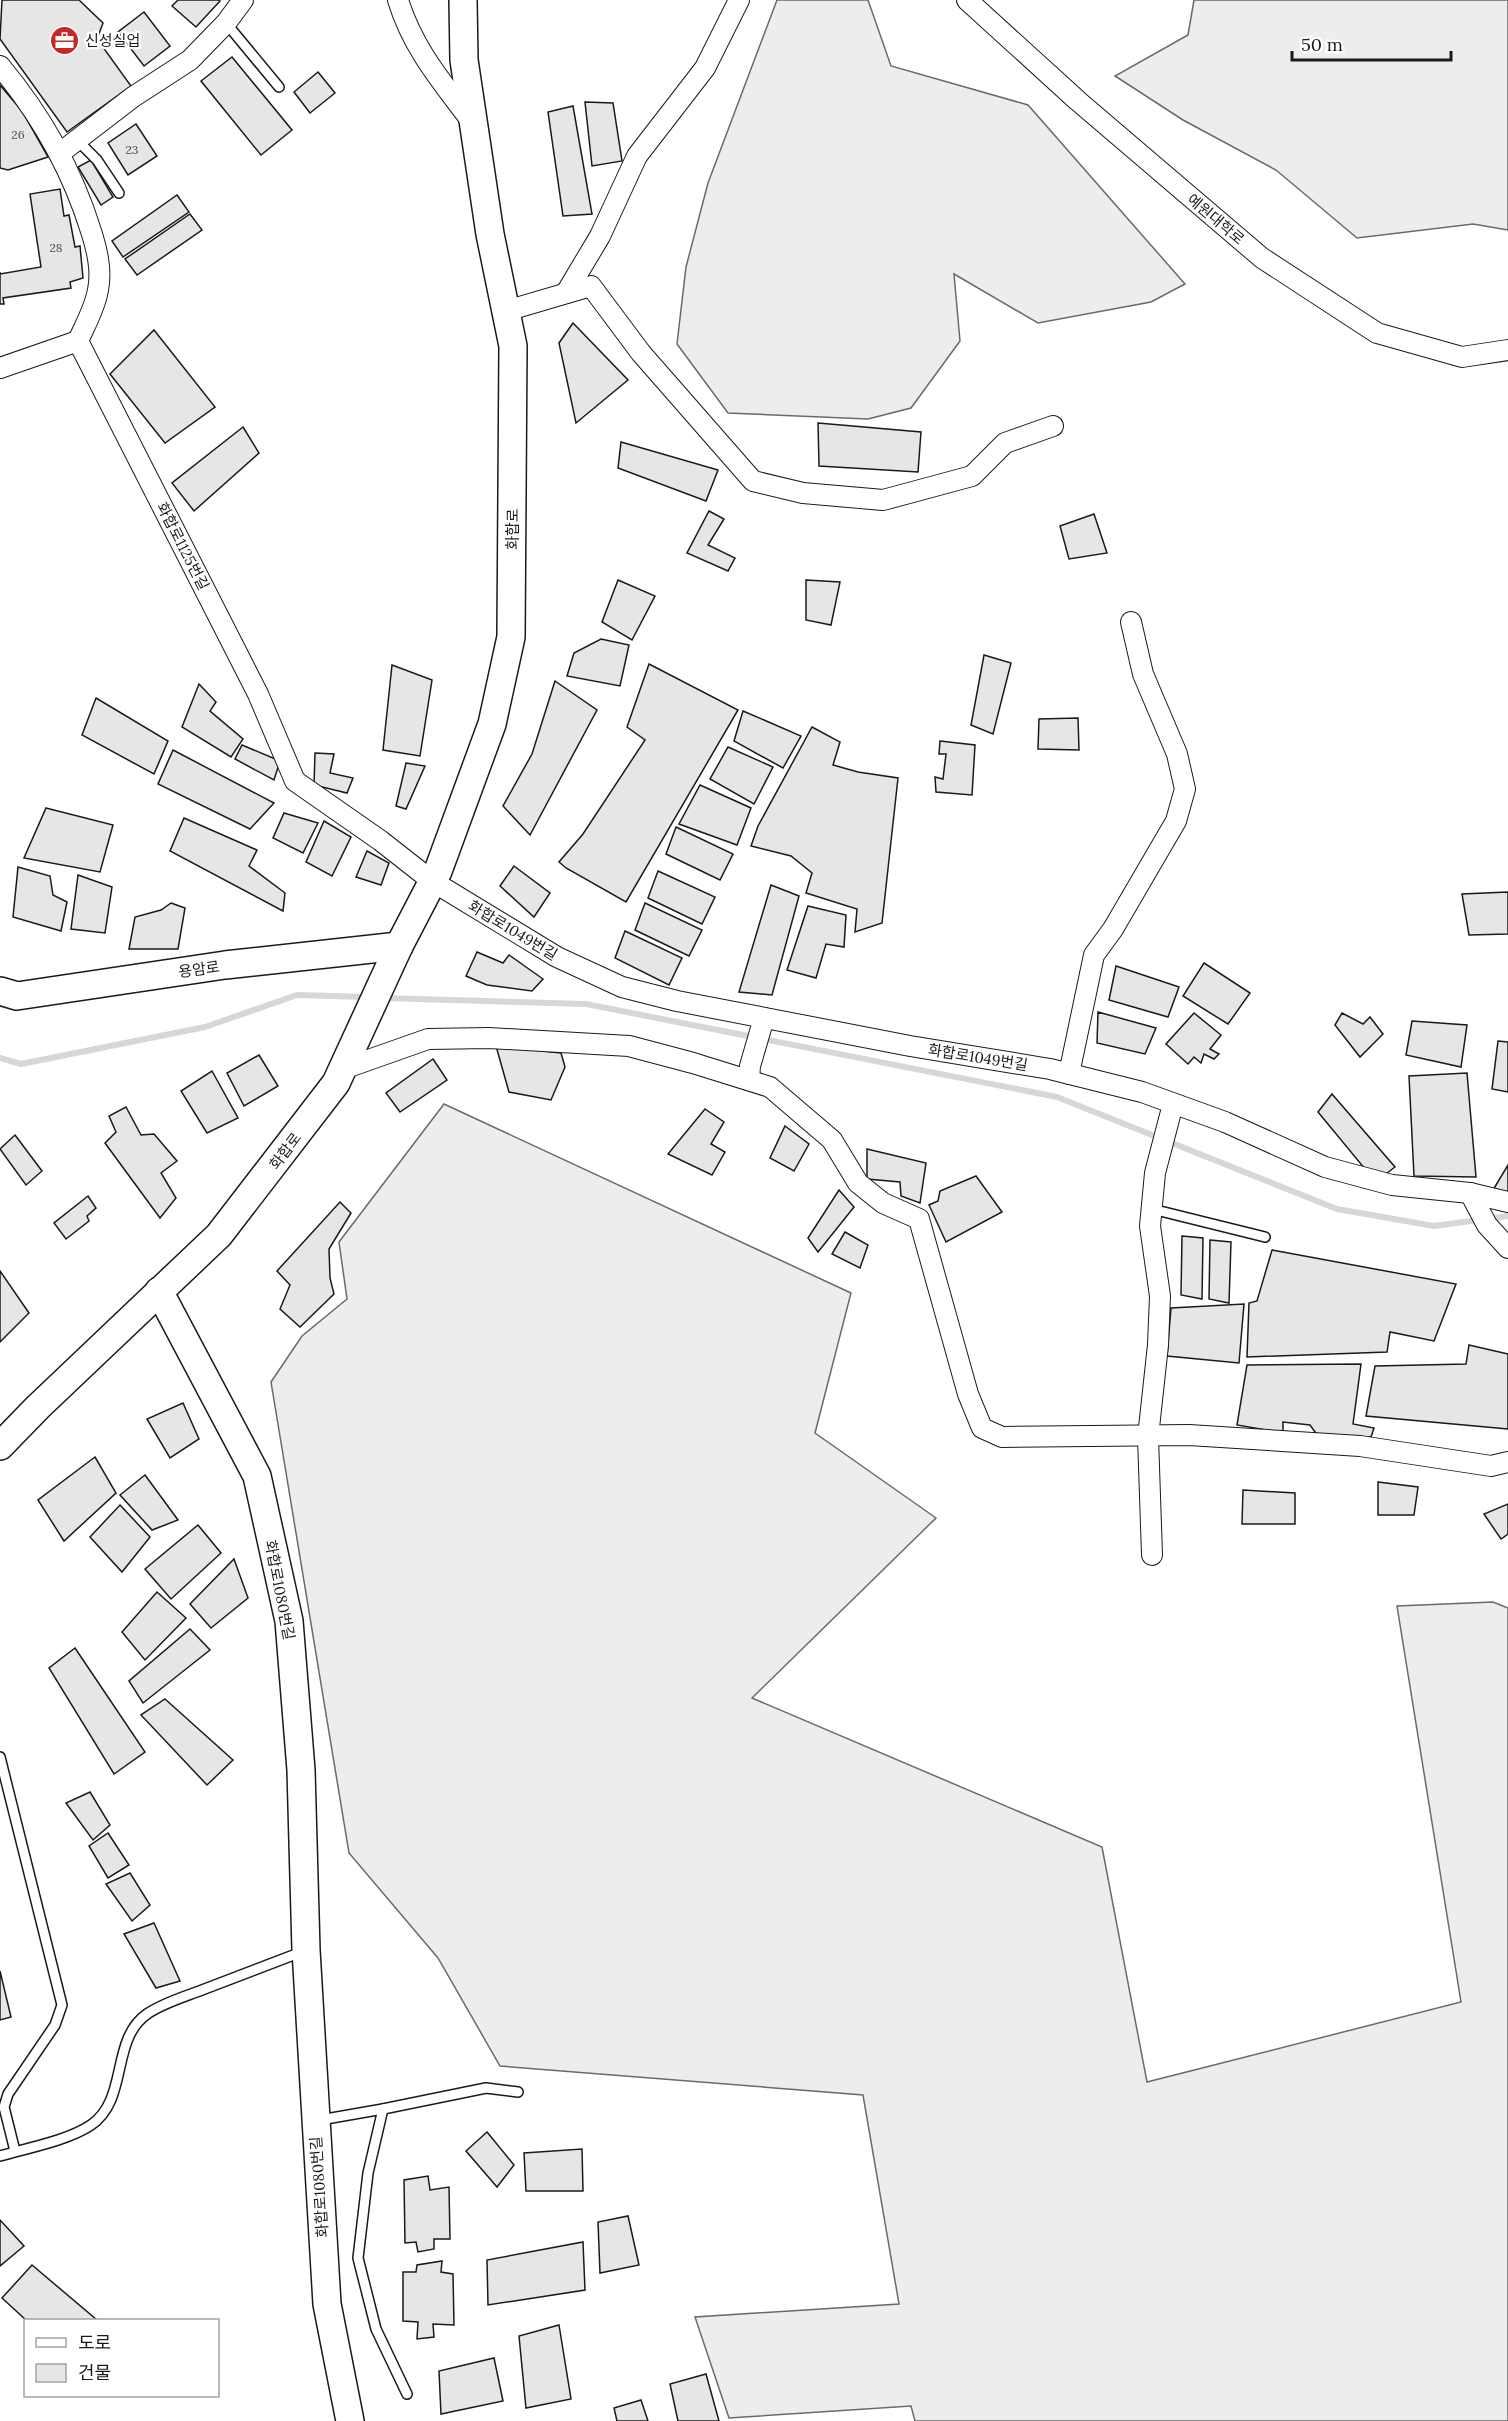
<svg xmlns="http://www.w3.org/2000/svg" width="1508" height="2421" viewBox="0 0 1508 2421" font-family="Lora,'Noto Sans KR',serif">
	<rect width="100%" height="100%" fill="#fff"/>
	<!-- built -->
	<g fill="#ededed" stroke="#6a6a6a" stroke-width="1.5">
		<path d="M777,0H868L891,66L1028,105L1185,284L1151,302L1038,323L954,274L960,341L911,408L868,419L728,413L677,344L686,267L708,183Z"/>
		<path d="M1194,0H1508V230L1473,224L1357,238L1276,170L1183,120L1115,76L1188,35Z"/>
		<path d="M444,1104L851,1293L815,1433L936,1518L752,1698L1102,1847L1147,2082L1461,2002L1397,1606L1493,1602L1508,1608V2421H915L911,2406L729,2418L695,2317L899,2304L863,2095L500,2066L438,1958L349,1853L271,1382L302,1336L347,1299L339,1242Z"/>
	</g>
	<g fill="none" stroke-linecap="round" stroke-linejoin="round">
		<!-- stream -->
		<g stroke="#d7d7d7" stroke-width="6">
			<path d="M384,998L586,1004L1057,1097L1337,1209L1434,1226L1508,1216"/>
			<path d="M0,1058L21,1064L205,1027L297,995L367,997"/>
		</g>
	</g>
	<!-- building -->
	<g fill="#e6e6e6" stroke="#1a1a1a" stroke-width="1.5">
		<path d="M2,0H79L103,23L97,39L131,86L67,132L0,39Z"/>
		<path d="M178,0H219L220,1L196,27L172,6Z"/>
		<path d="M144,12L170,46L144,66L118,32Z"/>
		<path d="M232,57L292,130L261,155L201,81Z"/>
		<path d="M318,72L335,93L310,113L294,92Z"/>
		<path d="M0,85L22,111L48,157L8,170L0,168Z"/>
		<path d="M585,102L613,103L622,161L592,166Z"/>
		<path d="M573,106L592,214L563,216L548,112Z"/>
		<path d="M136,124L157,156L128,175L108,143Z"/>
		<path d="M91,160L113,197L101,205L78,167Z"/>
		<path d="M60,189L64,216L69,215L75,247L80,246L83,278L70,282L71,288L3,298L4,304H0V272V274L41,267L30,194Z"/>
		<path d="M177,195L189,212L123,257L112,241Z"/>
		<path d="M190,214L202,230L137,275L125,259Z"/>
		<path d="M573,323L628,380L576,423L559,343Z"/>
		<path d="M154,330L215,407L165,443L110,374Z"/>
		<path d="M818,423L921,432L918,472L819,466Z"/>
		<path d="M243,427L259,453L194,511L172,483Z"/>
		<path d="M621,442L718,470L706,501L618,468Z"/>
		<path d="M709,511L724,519L708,545L735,558L728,571L687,553Z"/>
		<path d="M1094,514L1107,553L1069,559L1060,526Z"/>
		<path d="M618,580L655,596L632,640L602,622Z"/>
		<path d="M806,580L840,582L831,625L806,620Z"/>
		<path d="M601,639L629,645L620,686L567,676L574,653Z"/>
		<path d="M984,655L1011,663L993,734L971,725Z"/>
		<path d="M649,664L738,710L626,902L566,868L559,862L583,834L645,740L627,727Z"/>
		<path d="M392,665L432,680L420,756L383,750Z"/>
		<path d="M555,681L597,710L530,835L503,806L532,754Z"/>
		<path d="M199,684L216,702L210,711L243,739L231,757L182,727Z"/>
		<path d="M96,698L168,741L154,774L82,735Z"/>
		<path d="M743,711L801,736L783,768L734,741Z"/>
		<path d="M1078,718L1079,750L1038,749L1039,719Z"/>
		<path d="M812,727L840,742L833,765L858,772L898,778L882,923L855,932L857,909L806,893L812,873L791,856L751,846L758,826Z"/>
		<path d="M940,741L975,745L972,795L936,792L935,777L943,779L946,754H939Z"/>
		<path d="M242,745L280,761L274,780L235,759Z"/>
		<path d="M728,747L773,767L754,804L710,779Z"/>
		<path d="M173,750L274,803L250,829L158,784Z"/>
		<path d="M315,753L334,754L330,773L353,778L347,793L314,785Z"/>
		<path d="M406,763L425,766L406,809L396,806Z"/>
		<path d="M700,785L751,808L737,845L679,824Z"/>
		<path d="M46,808L113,825L100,872L24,858Z"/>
		<path d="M284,813L318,823L303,853L273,838Z"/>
		<path d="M184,818L257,850L249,866L285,893L283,911L170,851Z"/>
		<path d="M324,821L351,837L332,876L306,862Z"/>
		<path d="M676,827L733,854L720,880L666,854Z"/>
		<path d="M367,851L389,863L381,885L356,877Z"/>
		<path d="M514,866L550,893L534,917L500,886Z"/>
		<path d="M18,867L50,876L53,895L67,902L61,931L13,917Z"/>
		<path d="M658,871L715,897L702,924L648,898Z"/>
		<path d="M78,875L112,887L105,933L71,929Z"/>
		<path d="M771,885L799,896L772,995L739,992Z"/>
		<path d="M1508,892V934L1469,935L1462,894Z"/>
		<path d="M171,903L185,908L178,949H129L135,917L161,910Z"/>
		<path d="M645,903L702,930L689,956L635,930Z"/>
		<path d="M808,906L846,915L844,947L826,944L816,978L787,970Z"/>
		<path d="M625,931L682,958L669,985L615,958Z"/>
		<path d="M477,952L503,963L509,955L543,979L532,991L487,985L466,976Z"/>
		<path d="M1204,963L1250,993L1228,1024L1183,996Z"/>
		<path d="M1116,966L1179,987L1168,1017L1109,1000Z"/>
		<path d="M1098,1012L1156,1028L1145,1054L1097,1043Z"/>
		<path d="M1194,1013L1221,1035L1210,1049L1219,1054L1214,1059L1204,1054L1201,1063L1194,1057L1188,1064L1166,1044Z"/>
		<path d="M1342,1013L1363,1024L1370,1017L1383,1034L1360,1057L1335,1025Z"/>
		<path d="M1412,1021L1467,1025L1461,1067L1406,1055Z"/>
		<path d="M1498,1041L1508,1042V1092L1492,1089Z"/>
		<path d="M496,1046L561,1053L565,1067L551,1100L509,1092Z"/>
		<path d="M259,1055L278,1086L244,1106L227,1073Z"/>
		<path d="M433,1059L447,1080L400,1112L386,1093Z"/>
		<path d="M212,1071L238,1118L207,1133L181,1091Z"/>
		<path d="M1467,1073L1476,1177L1414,1176L1409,1076Z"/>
		<path d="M1332,1094L1395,1167L1382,1177L1365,1169L1318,1112Z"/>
		<path d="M126,1107L141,1135L154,1134L177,1161L161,1173L176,1198L160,1218L105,1143L116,1132L109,1116Z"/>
		<path d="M705,1109L724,1122L711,1144L725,1152L712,1175L668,1154Z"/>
		<path d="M785,1126L809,1144L794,1171L770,1158Z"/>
		<path d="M15,1135L42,1171L26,1185L0,1149Z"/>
		<path d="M867,1149L926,1163L920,1203L901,1196L900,1182L867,1179Z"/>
		<path d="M1508,1165V1196L1493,1190Z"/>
		<path d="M976,1176L1002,1212L946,1242L929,1205L938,1201L940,1191Z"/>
		<path d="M839,1190L854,1207L818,1252L808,1238Z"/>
		<path d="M88,1196L96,1208L87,1216L89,1221L66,1239L54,1223Z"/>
		<path d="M340,1202L351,1213L329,1249L330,1278L334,1294L300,1327L280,1309L290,1285L277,1271Z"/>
		<path d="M845,1232L868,1245L860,1268L832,1254Z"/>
		<path d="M1182,1236L1203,1238L1202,1299L1181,1295Z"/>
		<path d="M1210,1240L1231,1242L1229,1303L1209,1299Z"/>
		<path d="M1272,1250L1456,1284L1434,1341L1390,1332L1387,1352L1247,1357L1249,1303L1257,1301Z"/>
		<path d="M0,1271L29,1313L0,1342Z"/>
		<path d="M1244,1304L1239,1363L1167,1356L1171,1308Z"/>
		<path d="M1469,1345L1508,1354V1429L1366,1416L1375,1366L1466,1364Z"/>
		<path d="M1361,1364L1353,1424L1374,1428L1371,1437L1318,1436L1310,1425L1283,1422V1433L1237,1425L1247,1365Z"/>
		<path d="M183,1403L199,1439L170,1458L147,1419Z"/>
		<path d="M95,1457L116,1493L64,1541L38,1500Z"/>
		<path d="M145,1475L178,1520L152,1530L120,1495Z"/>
		<path d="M1378,1482L1418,1487L1414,1515H1378Z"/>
		<path d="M1243,1490L1295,1493V1524H1242Z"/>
		<path d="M1508,1504V1534L1501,1539L1484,1514Z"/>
		<path d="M120,1505L150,1537L122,1572L90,1537Z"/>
		<path d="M198,1525L221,1553L171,1599L145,1569Z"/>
		<path d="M234,1559L248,1598L211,1628L190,1604Z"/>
		<path d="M157,1592L186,1618L145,1660L122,1632Z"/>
		<path d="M190,1629L210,1650L143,1703L129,1681Z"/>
		<path d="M75,1648L145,1752L114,1774L49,1668Z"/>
		<path d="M165,1699L233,1760L207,1785L141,1715Z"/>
		<path d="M90,1792L110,1825L93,1840L66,1803Z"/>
		<path d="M108,1833L129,1865L108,1878L89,1846Z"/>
		<path d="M130,1873L150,1905L132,1921L106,1884Z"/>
		<path d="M154,1923L180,1981L156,1988L124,1934Z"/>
		<path d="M0,1971L11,2017L0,2020Z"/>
		<path d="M487,2132L514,2165L497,2187L466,2151Z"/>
		<path d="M582,2149L583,2191H526L524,2153Z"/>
		<path d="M428,2176L430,2190L449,2187L450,2239H434V2249L418,2252L416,2242L405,2243L404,2180Z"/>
		<path d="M628,2216L639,2265L600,2273L598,2222Z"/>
		<path d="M0,2220L24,2246L0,2266Z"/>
		<path d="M583,2242L585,2290L488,2305L487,2260Z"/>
		<path d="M442,2261L441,2272L453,2274L454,2325L433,2324L434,2337L417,2339L418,2322L403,2321V2272H416L417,2265Z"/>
		<path d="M32,2265L97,2320H26L2,2298Z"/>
		<path d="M559,2325L571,2399L526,2408L519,2336Z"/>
		<path d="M494,2358L503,2401L441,2414L439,2371Z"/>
		<path d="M706,2374L719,2421H678L670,2384Z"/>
		<path d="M641,2400L648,2421H617L614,2408Z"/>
	</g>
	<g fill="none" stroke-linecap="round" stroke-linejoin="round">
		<defs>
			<g id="lane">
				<path d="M226,23L279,87"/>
				<path d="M77,140L97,160L119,193"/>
				<path d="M1152,1209L1265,1237"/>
				<path d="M0,1757L62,2005L55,2025L8,2094L4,2107L15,2151"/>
				<path d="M383,2109L486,2088L518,2092"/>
				<path d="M320,2120L383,2109L368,2173L358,2258L376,2329L407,2394"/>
				<path d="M0,2156C27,2148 67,2141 91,2125C129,2099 110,2040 147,2014C163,2003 184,1997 202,1990C236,1977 270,1964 304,1951"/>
			</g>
			<g id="street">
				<path d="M398,0C413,49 442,82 472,122"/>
				<path d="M967,0L1078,101L1262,258L1377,333L1462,357L1508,350"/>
				<path d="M0,66C41,115 72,170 91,231C97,250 102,270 98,290C95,308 85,325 78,341L258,694L295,781L381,841L432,881L557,957L622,987L677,1001L910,1046L1050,1069L1142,1092L1225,1122L1325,1167L1392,1185L1470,1193L1487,1225L1508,1248"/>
				<path d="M60,153L133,97L190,60L226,23L243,0"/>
				<path d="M566,293L600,236L637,156L705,68L739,0"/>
				<path d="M506,311L591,286L641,353L753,481L803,493L883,500L972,476L1005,443L1053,426"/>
				<path d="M0,368L78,341"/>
				<path d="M343,1069L428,1039L489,1038L629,1046L693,1063L770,1087L832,1140L858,1183L883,1203L919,1219L968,1394L982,1428L1002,1437L1189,1435L1360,1446L1491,1466L1508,1462"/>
				<path d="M1069,1074L1094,955L1113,929L1176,821L1185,789L1177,754L1143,674L1131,622"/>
				<path d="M749,1080L750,1066L764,1018"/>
				<path d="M1470,1193L1508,1202"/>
				<path d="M1152,1555L1148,1437L1158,1345L1160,1296L1150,1226L1155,1173L1173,1104"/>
			</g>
			<g id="secondary">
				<path d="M0,991L17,996L225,965L399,946"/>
				<path d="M159,1291L257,1476L289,1621L301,1770L306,1950L327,2304L350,2421"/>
				<path d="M0,1446L38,1407L219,1235L336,1083L399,946L438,871L492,724L511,637L513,346L490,234L464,60L463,0"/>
			</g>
		</defs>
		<!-- lane casing -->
		<use href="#lane" stroke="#1a1a1a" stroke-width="12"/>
		<!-- street casing -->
		<use href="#street" stroke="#1a1a1a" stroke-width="22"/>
		<!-- secondary casing -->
		<use href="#secondary" stroke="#1a1a1a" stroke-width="30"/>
		<!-- lane -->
		<use href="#lane" stroke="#fff" stroke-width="9"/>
		<!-- street -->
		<use href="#street" stroke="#fff" stroke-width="20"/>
		<!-- secondary -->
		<use href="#secondary" stroke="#fff" stroke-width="27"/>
	</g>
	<!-- icons -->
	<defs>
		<symbol id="office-disc" viewBox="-11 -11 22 22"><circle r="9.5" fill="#c62828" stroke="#fff"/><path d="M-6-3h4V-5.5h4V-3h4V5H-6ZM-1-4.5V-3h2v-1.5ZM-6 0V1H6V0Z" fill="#fff"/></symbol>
	</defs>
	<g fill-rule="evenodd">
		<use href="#office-disc" x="48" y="24" width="33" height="33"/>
	</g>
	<g text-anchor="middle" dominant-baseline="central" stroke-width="4.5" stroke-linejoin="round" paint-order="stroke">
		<!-- number labels -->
		<g font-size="12" fill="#4d4d4d">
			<text x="18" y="134">26</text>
			<text x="132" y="149">23</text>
			<text x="56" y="247">28</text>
		</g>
		<!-- poi labels -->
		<g font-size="15" fill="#1a1a1a" stroke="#fff" text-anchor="start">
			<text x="85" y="40">신성실업</text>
		</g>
		<!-- street labels -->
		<g font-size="15" fill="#1a1a1a" stroke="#fff">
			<text transform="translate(1216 219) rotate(40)">예원대학로</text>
			<text transform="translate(512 529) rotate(-90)">화합로</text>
			<text transform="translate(183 546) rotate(63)">화합로1125번길</text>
			<text transform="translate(513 930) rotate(31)">화합로1049번길</text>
			<text transform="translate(199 969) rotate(-8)">용암로</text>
			<text transform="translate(978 1057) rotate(9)">화합로1049번길</text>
			<text transform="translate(285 1151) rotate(-53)">화합로</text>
			<text transform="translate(280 1590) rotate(79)">화합로1080번길</text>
			<text transform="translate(319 2187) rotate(-94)">화합로1080번길</text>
		</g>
	</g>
	<!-- legend -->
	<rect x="24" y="2319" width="195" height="78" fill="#ffffff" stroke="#a3a3a3" stroke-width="1.5"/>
	<rect x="36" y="2338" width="30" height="9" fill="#ffffff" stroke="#a3a3a3" stroke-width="1.5"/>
	<text x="78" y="2349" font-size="18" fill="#1a1a1a">도로</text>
	<rect x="36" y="2364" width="30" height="18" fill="#e6e6e6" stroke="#a3a3a3" stroke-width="1.5"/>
	<text x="78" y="2379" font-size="18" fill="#1a1a1a">건물</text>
	<!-- scale -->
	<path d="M1292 51v9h159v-9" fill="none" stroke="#1a1a1a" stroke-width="3"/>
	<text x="1301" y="51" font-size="18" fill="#1a1a1a" stroke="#ffffff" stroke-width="4.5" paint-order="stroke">50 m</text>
</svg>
